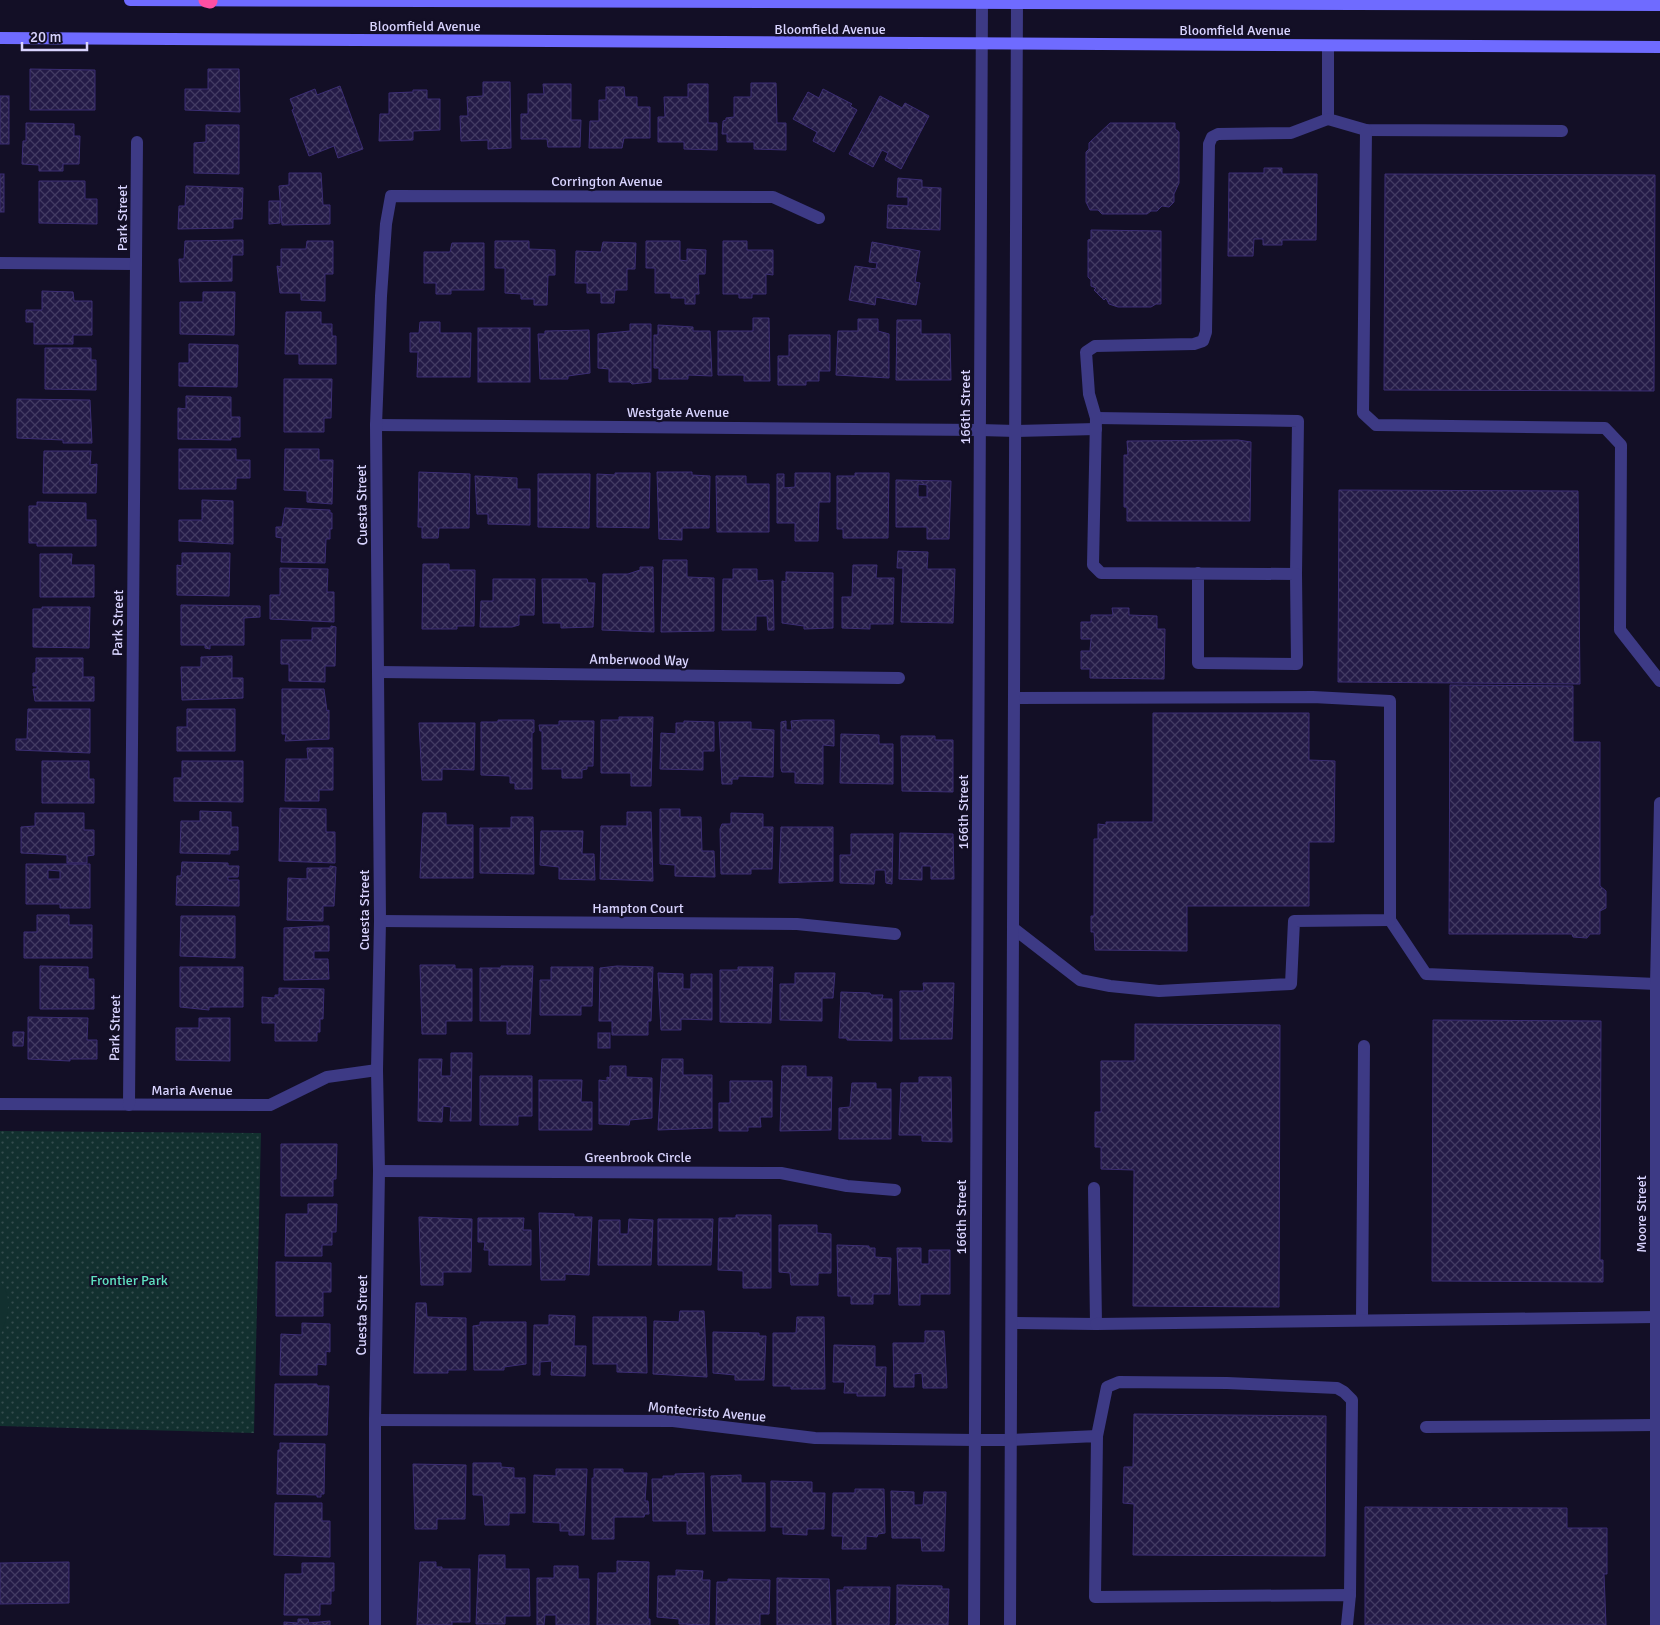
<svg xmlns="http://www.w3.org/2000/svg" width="1660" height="1625" viewBox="0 0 1660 1625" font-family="Signika,sans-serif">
	<defs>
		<pattern id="grass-dots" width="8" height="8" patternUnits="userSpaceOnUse" patternTransform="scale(1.25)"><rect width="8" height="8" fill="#12302f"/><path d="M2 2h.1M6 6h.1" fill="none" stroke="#344d4e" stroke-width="1.8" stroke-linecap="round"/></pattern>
		<pattern id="building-cross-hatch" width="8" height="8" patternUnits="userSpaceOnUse" patternTransform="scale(1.25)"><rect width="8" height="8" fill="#241b47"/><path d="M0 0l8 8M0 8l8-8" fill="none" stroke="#433b63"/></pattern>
	</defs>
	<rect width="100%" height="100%" fill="#130f26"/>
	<!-- grass -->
	<path fill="url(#grass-dots)" d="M0,1131L261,1133L254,1433L0,1426Z"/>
	<!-- garden -->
	<path fill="#12302f" d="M0,1281C14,1297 7,1319 0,1337Z"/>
	<!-- building -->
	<g fill="url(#building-cross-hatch)" stroke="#3b2d73" fill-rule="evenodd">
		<path d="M30,69L95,70V110H30Z"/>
		<path d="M208,69H239L240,112L185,110V89H208Z"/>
		<path d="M483,82H510L511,148L488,149V140L461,141L460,116H468L467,97L483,96Z"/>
		<path d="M751,83H776L777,123H786V150L754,149V142H727V134H722L723,121L726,120V118L734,117V97H751Z"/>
		<path d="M543,84H571V120H581L580,147H548L547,139H521V114H528V94H544Z"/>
		<path d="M688,84H708V123H717V150L684,149V142H658V117H665L664,97H688Z"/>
		<path d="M340,86L363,149L338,158L334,146L309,156L292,110L294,109L290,99L315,89L317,95Z"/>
		<path d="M606,87H624L625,97H637V107H650V138H624L622,148H589L590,121H599V100H606Z"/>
		<path d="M823,89L852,104L850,106L857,110L834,152L813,141L817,132L793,119L808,92L819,98Z"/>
		<path d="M413,90H427V99H440V130L413,131V140L379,141L380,114H389V93L413,92Z"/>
		<rect x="0" y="96" width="9" height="48"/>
		<path d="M880,96L902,108L905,103L929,116L901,169L885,160L888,153L882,150L873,167L849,154Z"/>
		<path d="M26,123L74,124V136H80L79,164H63V171H39V165L22,164L23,141H26Z"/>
		<path d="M1110,123H1175V129L1179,132V183L1174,194V202L1169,207L1162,206L1157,211H1151L1147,214H1102L1098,210H1090L1086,202V152L1089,149V143Z"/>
		<path d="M206,125H239V174L194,173V143L206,142Z"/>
		<path d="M1264,168H1282V174H1317L1316,240H1282V245H1263V239H1254L1253,256H1228L1229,173H1264Z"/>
		<path d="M289,173H321L323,205H330V224L282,225L279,186L289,185Z"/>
		<rect x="0" y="174" width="4" height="38"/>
		<path d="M1385,174L1655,175L1654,391L1384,390Z"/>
		<path d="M898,178L922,180V187L941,188L940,230L887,228L888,205L908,206V197H897Z"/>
		<path d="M39,181H85V199H97V224L39,223Z"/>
		<path d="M186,186L243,188L242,219H233V228L178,229L179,206H185Z"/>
		<path d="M269,201H280V223L269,224Z"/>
		<path d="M1091,230L1161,231V304H1156L1151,307H1118L1109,304L1106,298L1104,300L1094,290L1096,288L1091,286V280L1088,277V240L1091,239Z"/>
		<path d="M243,240V255H232V281L180,282L179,259H184L185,241Z"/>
		<path d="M307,241H333V274H325V301L301,300V293H280L277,266L281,267V249H306Z"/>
		<path d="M495,241H529V249L555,250V275H548L547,305H534V299H521V294L505,293V268H495Z"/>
		<path d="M646,241H680V260L687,261V249L706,250L705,274H698L699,294H695V304H685V298H671V293H655V268H646Z"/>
		<path d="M723,241H747V250H773V275L766,274V294H752V298H739V294H723Z"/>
		<path d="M603,242L636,243L635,269H627V290H615L614,303H601V293H587V283H575L576,251L601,252Z"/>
		<path d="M872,242L920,251L915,282L920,283L916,305L876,297L875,305L849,300L855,266L876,269L877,263L869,262Z"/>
		<path d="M452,243H484V290H451V294H436V283H424V252H450Z"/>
		<path d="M42,291L73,292L74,301H92V335H73V344H34V322H26V310H42Z"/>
		<path d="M203,292H235L234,335L180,334V302H203Z"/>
		<path d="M286,312H321V324H332V336H336V364H299V354H285Z"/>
		<path d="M753,318H769L770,381H744V375H718V331H753Z"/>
		<path d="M858,319H878V331L889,334V378L836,375L838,331H858Z"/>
		<path d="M897,320H921V334H950L951,380H896Z"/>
		<path d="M420,322H440V333H471L470,377H417L418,352H410V333H419Z"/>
		<path d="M630,324H651V382L632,384L630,382H609V369L598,368V334L630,331Z"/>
		<path d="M658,325L693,327V331H710L712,376L688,375V379H659V368H654V335H658Z"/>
		<rect x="478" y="328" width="52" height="54"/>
		<path d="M589,330L590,373L568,376V379H540L538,334H545V331Z"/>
		<path d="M789,335H830V371H819V381H806V385H778V356H789Z"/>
		<path d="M189,344L238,345L237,387L179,386V363H189Z"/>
		<path d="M45,348H91V360H96V390L45,389Z"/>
		<path d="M284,379H332L331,418H324V432H284Z"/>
		<path d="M186,396L231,397V417H240V437H231V440L178,439V408L186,409Z"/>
		<path d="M17,399L90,400L92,443H63V440L17,438Z"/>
		<path d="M1238,440L1251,442L1250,521H1127V507H1124V455H1128L1127,441Z"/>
		<path d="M179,449H236V460H250V478H236V489H179Z"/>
		<path d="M285,449H319V460H333L332,504L307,502V491L284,490Z"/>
		<path d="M44,451H91L90,465L97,464L96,493H43Z"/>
		<path d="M419,472L470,474L469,528H439L438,538H422V527H418Z"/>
		<path d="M657,472H692V475L710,476L709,528H682V540L659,539Z"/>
		<path d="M615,473H650L649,528L597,527V474L615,475Z"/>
		<path d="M795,473H830V502H819L818,541H795V523H777V474H784V488L795,487Z"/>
		<path d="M855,473H889L888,538H843V529H837V476H855Z"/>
		<path d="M538,474H590L589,528L538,527Z"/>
		<path d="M475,476L517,478V489H530V525L488,524V514H477Z"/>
		<path d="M716,476H746V484H769V532H717Z"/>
		<path d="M896,480L951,481L949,539H927V527H896ZM918,484L927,485V497H918Z"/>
		<path d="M1339,490L1578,491L1580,684L1338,682Z"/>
		<path d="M202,500L233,501V544L179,541V520H202Z"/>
		<path d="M37,502L86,503V520H96V546H37V543H29V506H37Z"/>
		<path d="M285,508L330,510V513H332V529H330V539H326L325,563L281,562L282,538L276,537V527H282Z"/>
		<path d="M898,551L928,552L927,569H955L953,623L901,622L903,568H897Z"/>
		<path d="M182,553H230L229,596L177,595V565L182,566Z"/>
		<path d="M40,554H72L71,565H94V597H40Z"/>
		<path d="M663,560H687V577L714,578V631L661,632Z"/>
		<path d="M423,564H449V570H475L474,626H457V629H422Z"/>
		<path d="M853,565H877L876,578H894L893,624H870V629L842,628V597H852Z"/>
		<path d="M640,567H653L654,632L602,630L603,574H628L640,570Z"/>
		<path d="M280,568L328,569L327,592H334V622L270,619V595H280Z"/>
		<path d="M733,569H757V581L773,580L774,630H768L767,616H756V630H722L723,579H733Z"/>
		<path d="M786,572L833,573V628L804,629V626L782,623V581L786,582Z"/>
		<path d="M493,579H535L534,615H519V625L512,627H480L481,601H493Z"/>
		<path d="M542,579H587L588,583H595L593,627L561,628V623H543Z"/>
		<path d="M181,605L260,606V617L244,618V645H210V649L205,648V645H181Z"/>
		<path d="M42,607H90L89,648L33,647V609H42Z"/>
		<path d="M1112,608H1129V615L1157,616V629H1165L1164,679L1090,678V669H1081V651H1090L1091,639H1081V622H1091V615H1113Z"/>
		<path d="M331,626L336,627L335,666H325V682L289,681V664H281V640H312V628H331Z"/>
		<path d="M232,656V678H243V698L182,700L181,667H201V657Z"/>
		<path d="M36,658H83V677H94V701H35L33,689H37V686H33V673H36Z"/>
		<path d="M1450,685L1573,686V742H1600V886L1606,891V908L1600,911V934H1590L1587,938L1573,937L1572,934H1449Z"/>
		<path d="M282,689H324L327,711L329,710V739L285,741L286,734H282Z"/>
		<path d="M28,709H90V753L16,750V739H27Z"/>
		<path d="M187,709H235V751H177V727H187Z"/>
		<path d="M1153,713H1309V760L1335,761L1334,842H1309V906H1187V951L1095,950L1094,932H1091V916H1094V839H1098V824L1106,825V822H1153Z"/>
		<path d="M619,717H653L651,786H631V773H601V720H619Z"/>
		<path d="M498,720H534V732L532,733V789H515V783H510V776L481,775V722H498Z"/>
		<path d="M803,720H834V746L823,745V784L795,783V772H782L781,768V722L786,721V730H792L791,721Z"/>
		<path d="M559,721H594L593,766H587V769L582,770V778H562V769H542V731H540L539,725H559Z"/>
		<path d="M684,721L714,722V751H703V770L660,769L661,733L676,734V723H684Z"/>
		<path d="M719,722H751V729L774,730L773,777L738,776V779H732V784H722Z"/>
		<path d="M419,723H475L474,770L442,769V780H422Z"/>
		<path d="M841,734L879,735V744H893V784L840,783Z"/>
		<path d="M901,736H935V740H953V792L902,791Z"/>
		<path d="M307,748H333V790H319V801H285L286,759H308Z"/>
		<path d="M42,761H89V779H94V803H42Z"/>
		<path d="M182,761H243V802L174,801V778H182Z"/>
		<path d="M280,808L326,809V832H335V863L279,861Z"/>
		<path d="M660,809H680V817H701L702,851H714L715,877L675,876V865L660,864Z"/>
		<path d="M200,811L231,812V827H238V850H230V854L180,853L181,821H200Z"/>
		<path d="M627,812H651L653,881L600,879L601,826H627Z"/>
		<path d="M35,813H84V830H94V855L87,856V863H67V855L21,853V827L35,826Z"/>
		<path d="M423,813H446V825H473V878H420Z"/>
		<path d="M731,813L763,814V827H773L772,869H751V874H721L720,829L722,824H731Z"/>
		<path d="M511,817H533L534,874L480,873V828H511Z"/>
		<path d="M781,827H833V881L779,883Z"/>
		<path d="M541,831H583L582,854H594L595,880L559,879V867L540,865Z"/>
		<path d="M900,833L953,834L954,879H931V866H922V880L899,879Z"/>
		<path d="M851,834H893L892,884L886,883L885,870H875L874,884L840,883V855H851Z"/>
		<path d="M182,862L228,863V866H239L238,877H228V880H239V906L176,905L177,876H181Z"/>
		<path d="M26,864H90V908H60V904H26ZM48,870L60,871V879H48Z"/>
		<path d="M330,866L336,867L334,906H323V921L287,920L288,878L307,879V868H330Z"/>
		<path d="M37,915H69V925H92V958H24V932H37Z"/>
		<path d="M181,916H235V958L180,956Z"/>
		<path d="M321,926H329V951H314V959H328L329,979L284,980V928Z"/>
		<path d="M420,965H455V969H472V1021H446V1034H422Z"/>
		<path d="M40,966L88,967V979H94V1009H40Z"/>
		<path d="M501,966H533L530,1034H507V1021H480V968H501Z"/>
		<path d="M617,966L653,967L651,1021H648V1035H612V1021H599L600,968Z"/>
		<path d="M180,967H243V1007H209V1010L180,1007Z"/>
		<path d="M551,967H593L592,1006H581V1015H540V980H551Z"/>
		<path d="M738,967H773L771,1023L720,1022V970H738Z"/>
		<path d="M658,973L683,974V989H691V974H712V1020L681,1019V1030H661Z"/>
		<path d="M795,973H835L833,998H822V1021L780,1020V984H795Z"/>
		<path d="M923,983H954L952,1039H900V991H924Z"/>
		<path d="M279,988L324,989L323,1019H320V1032H317V1041H275V1023H262V997L275,998V995H279Z"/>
		<path d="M841,992L870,993L871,995H883L882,999H892V1041L847,1040V1038H839Z"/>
		<path d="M28,1017L88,1018L87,1040H97V1059H70V1061L28,1059Z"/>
		<path d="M199,1018H230V1061L176,1060V1028H199Z"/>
		<path d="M1433,1020L1601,1021L1600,1260H1603V1282L1432,1281Z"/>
		<path d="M1135,1024L1280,1025L1279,1307L1133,1306L1134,1170L1101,1169V1147H1095V1112H1101V1061H1135Z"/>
		<path d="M13,1032H24L23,1046H13Z"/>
		<rect x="598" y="1033" width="12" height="15"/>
		<path d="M451,1053H472L471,1121H450L451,1107L443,1106L442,1122L418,1121L419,1059H442L441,1076H451Z"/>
		<path d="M662,1059H683V1075H712V1128L658,1130Z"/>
		<path d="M610,1066H626V1077L652,1078V1118L630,1120L629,1125L599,1124V1080L607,1081V1077L610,1078Z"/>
		<path d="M782,1066H806V1077H832L831,1130L780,1131Z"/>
		<path d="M480,1076H532V1116H518V1125H480Z"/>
		<path d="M919,1077H951L952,1142L922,1141V1135H899L901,1083H919Z"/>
		<path d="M539,1080H582L581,1102H592V1130H539Z"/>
		<path d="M730,1081H772V1117H760L761,1127H748V1131H719V1103H730Z"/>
		<path d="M852,1083H876V1089H891V1139H839V1108L850,1107Z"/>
		<path d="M281,1144H337L336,1179H333V1196H281Z"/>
		<path d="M308,1204H337L336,1232H332V1245H322V1256H285L286,1214H308Z"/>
		<path d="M539,1213L574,1214V1217H592L589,1275L565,1274V1280H541Z"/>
		<path d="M736,1215H771V1288H743V1271L718,1270L719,1218H736Z"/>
		<path d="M419,1217L472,1219L471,1272H443V1285H421Z"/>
		<path d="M478,1218H524L523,1230H531V1265H489V1250H484L485,1242H478Z"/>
		<path d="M629,1219L653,1220L651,1265H598L599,1220H620V1234H628Z"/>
		<path d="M658,1219H713L711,1265H658Z"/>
		<path d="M779,1225H817V1233L831,1234V1273H818V1285H791L790,1273L779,1272Z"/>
		<path d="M837,1245L869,1246V1248H875V1257L891,1258L890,1294H873V1304H851V1296H838Z"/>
		<path d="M897,1248H921V1264H929V1250H950V1294H920V1305H899Z"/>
		<path d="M276,1262L331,1263V1292H323V1316H276Z"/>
		<path d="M416,1303H426L427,1317L466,1318V1370H448V1373H414Z"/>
		<path d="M680,1311H704L707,1377L653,1374L654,1321L679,1322Z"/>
		<path d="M549,1315L575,1316L574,1346H586L585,1376L551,1375L552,1361L540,1362V1375H533L534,1325H549Z"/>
		<path d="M593,1317H646L647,1373L617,1372V1364H593Z"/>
		<path d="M797,1317H824L825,1389H791V1386H773V1333H796Z"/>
		<path d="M480,1322H526V1364L504,1367V1370H474L473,1326L480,1325Z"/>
		<path d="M302,1323L330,1324V1352L326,1351V1365L317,1364V1375H280L281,1334L302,1335Z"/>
		<path d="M925,1331H944L947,1388H923L922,1373L914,1374V1387H894L893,1343H925Z"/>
		<path d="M713,1332L759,1333V1336H766L764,1380H735V1375L713,1373Z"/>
		<path d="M834,1345L875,1346V1367H886L885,1396H857V1393H844L845,1382H833Z"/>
		<path d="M275,1384H317V1386H329L327,1435H274Z"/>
		<path d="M1134,1414L1326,1416L1325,1556L1133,1555L1134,1504L1123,1503L1124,1467H1133Z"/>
		<path d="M280,1443L325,1444L324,1494H321V1497H317V1495L277,1494L278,1450H280Z"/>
		<path d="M473,1463H501V1467L514,1468V1478H525V1513H509V1525H485L483,1495H473Z"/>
		<path d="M413,1464L466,1465L465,1519H437V1529H415Z"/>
		<path d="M556,1469H587L584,1535H569V1531H560V1523L533,1522L534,1475L556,1476Z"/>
		<path d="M594,1469H623V1473H647L645,1501H648L649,1514H645L644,1517H614V1539H592V1478H594Z"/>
		<path d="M704,1473L705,1534H687V1521H653L652,1479H663V1476H675V1474Z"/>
		<path d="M741,1475V1483H765V1531H713L711,1476Z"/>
		<path d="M771,1481L812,1482V1493H825L824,1529H807V1535L783,1534V1527H771Z"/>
		<path d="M855,1489H884L885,1533L878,1534L877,1537L866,1536V1549H842L843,1536H832L833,1493H855Z"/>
		<path d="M891,1491L914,1492V1505H923L924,1492H946L944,1551H922L921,1538H892Z"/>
		<path d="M275,1503H322V1521H330V1557L274,1555Z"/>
		<path d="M1365,1507L1567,1508V1528H1607V1574H1604L1606,1625H1365Z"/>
		<path d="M479,1555H505V1569H529L530,1616H505V1624H476Z"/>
		<path d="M617,1561L649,1562L648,1619H650V1625H597L598,1573H617Z"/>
		<path d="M69,1562V1603L0,1604V1563Z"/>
		<path d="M420,1562H436V1567H442V1569H470V1622H452V1625H417Z"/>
		<path d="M302,1563H334V1591H331V1604H320V1615H284L285,1574H302Z"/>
		<path d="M554,1566H578V1579H589V1625H556V1615H545L544,1625H537V1578H554Z"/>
		<path d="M676,1570L703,1571L702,1580H710L709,1625L679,1624V1619L657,1617L658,1576H676Z"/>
		<path d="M777,1578L829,1579L831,1625H777Z"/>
		<path d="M728,1579L770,1580L769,1614H760V1625H716L717,1582H728Z"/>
		<path d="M897,1585L942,1586V1589H949L948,1625H895L897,1624Z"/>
		<path d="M844,1587H890L889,1625H837V1590H844Z"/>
		<path d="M298,1619H308L309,1623L330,1621V1625H284V1622L298,1623Z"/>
	</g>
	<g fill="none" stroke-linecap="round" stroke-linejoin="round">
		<!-- service -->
		<g stroke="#3d3a85" stroke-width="12">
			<path d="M1328,46V119L1366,130L1562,131"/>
			<path d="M1366,130L1363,413L1376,425L1605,428L1621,445L1620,630L1660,681"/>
			<path d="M1096,418L1298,421L1296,574"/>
			<path d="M1016,431L1096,429"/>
			<path d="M1198,573V663L1297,664L1296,574L1101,573L1093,565L1096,418L1089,394L1086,352L1095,346L1194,344L1203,341L1206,332L1209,144L1212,137L1218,134L1291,133L1328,119"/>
			<path d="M1390,920L1426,974L1656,984"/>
			<path d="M1013,928L1080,980L1110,986L1159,991L1291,984L1294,921L1390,920V701L1313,697L1014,698"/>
			<path d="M1362,1320L1364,1046"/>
			<path d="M1012,1323L1096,1324L1094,1188"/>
			<path d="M1096,1324L1656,1317"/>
			<path d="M1426,1427L1656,1425"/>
			<path d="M1097,1436L1107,1387L1119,1382L1227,1383L1337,1388L1344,1392L1352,1400L1350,1595"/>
			<path d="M1011,1440L1097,1436L1095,1597L1350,1595L1347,1625"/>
		</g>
		<!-- minor -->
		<g stroke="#3d3a85" stroke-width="12">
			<path d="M0,263L136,264"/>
			<path d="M376,425L980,430"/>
			<path d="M379,672L899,678"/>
			<path d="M380,921L797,924L895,934"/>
			<path d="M0,1104L270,1105L327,1077L377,1070"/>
			<path d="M129,1105L137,142"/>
			<path d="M379,1171L781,1173L847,1186L895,1190"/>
			<path d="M375,1420L673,1421L815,1438L975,1440"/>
			<path d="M375,1625V1420L379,1171L377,1070L380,921L376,425L381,296L386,224L391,196L773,197L819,218"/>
			<path d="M1656,1625V984L1660,803"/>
		</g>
		<!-- tertiary -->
		<g stroke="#3d3a85" stroke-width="12">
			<path d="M980,430L1016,431"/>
			<path d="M975,1440H1011"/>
			<path d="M974,1625L982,0"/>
			<path d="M1010,1625L1017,0"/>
		</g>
		<!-- secondary -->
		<g stroke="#6f6bff" stroke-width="12">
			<path d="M130,0L1660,5"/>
			<path d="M0,38L1660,47"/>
		</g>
		<!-- motorway -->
		<path stroke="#ff4fa3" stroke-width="15" d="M206,0L210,1"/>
	</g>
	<g text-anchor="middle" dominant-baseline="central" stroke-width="4.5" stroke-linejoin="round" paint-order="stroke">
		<!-- street labels -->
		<g font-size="14" fill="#d9d4ff" stroke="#130f26">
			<text x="425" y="26">Bloomfield Avenue</text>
			<text x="830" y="29">Bloomfield Avenue</text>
			<text x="1235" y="30">Bloomfield Avenue</text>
			<text x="607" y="181">Corrington Avenue</text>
			<text transform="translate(122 218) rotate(-90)">Park Street</text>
			<text transform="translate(965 407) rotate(-90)">166th Street</text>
			<text x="678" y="412">Westgate Avenue</text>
			<text transform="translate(362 505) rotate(-91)">Cuesta Street</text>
			<text transform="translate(118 623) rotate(-89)">Park Street</text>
			<text transform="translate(639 660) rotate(1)">Amberwood Way</text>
			<text transform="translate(963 812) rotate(-90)">166th Street</text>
			<text x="638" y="908">Hampton Court</text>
			<text transform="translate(364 910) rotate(-90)">Cuesta Street</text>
			<text transform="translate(115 1028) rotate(-89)">Park Street</text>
			<text x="192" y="1090">Maria Avenue</text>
			<text x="638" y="1157">Greenbrook Circle</text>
			<text transform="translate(1641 1214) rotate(-90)">Moore Street</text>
			<text transform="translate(961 1217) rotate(-90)">166th Street</text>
			<text transform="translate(362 1315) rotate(-89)">Cuesta Street</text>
			<text transform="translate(707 1412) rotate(5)">Montecristo Avenue</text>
		</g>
		<!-- park labels -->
		<g font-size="14" fill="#5fe0c0" stroke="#130f26">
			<text x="129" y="1280">Frontier Park</text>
		</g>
	</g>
	<!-- scale -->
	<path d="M22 42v8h65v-8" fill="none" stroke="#d9d4ff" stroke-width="2.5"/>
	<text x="30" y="42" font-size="15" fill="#d9d4ff" stroke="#130f26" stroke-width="4" paint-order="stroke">20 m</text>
</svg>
